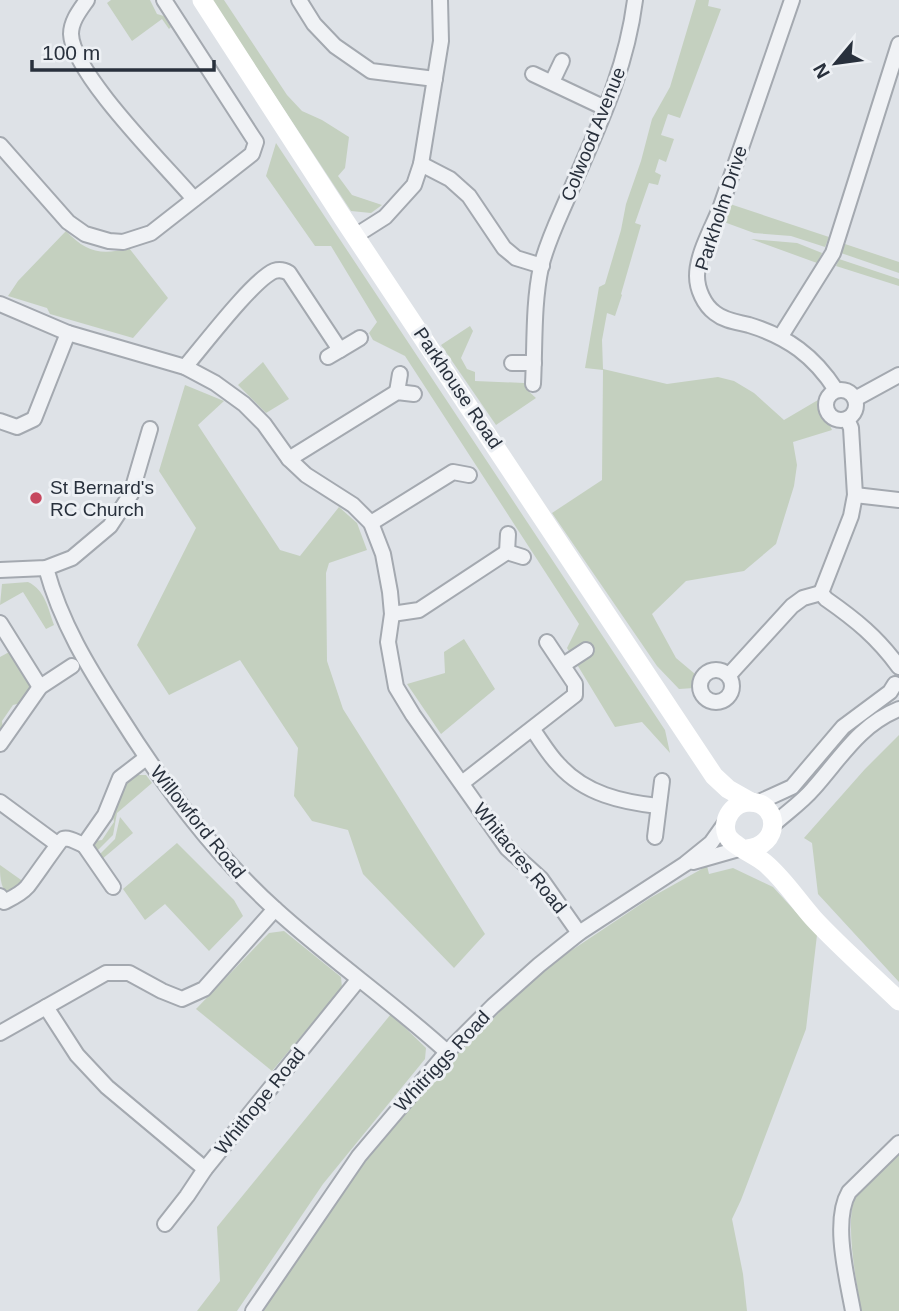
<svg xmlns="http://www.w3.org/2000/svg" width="899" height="1311" viewBox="0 0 899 1311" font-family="Helvetica,sans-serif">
	<rect width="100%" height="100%" fill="#dee2e7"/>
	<!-- green -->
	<g fill="#c4d0bf">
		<path d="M111,0H150L157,14L164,16L171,27L169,29L162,19L132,41L107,3Z"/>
		<path d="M212,0H224L287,95L302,111L322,120L349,137L345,168L338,176L352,195L382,205L371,213L351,211Z"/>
		<path d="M696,0H709L708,6L721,9L680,118L668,114L661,135L674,139L666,162L659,159L655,172L661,175L658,185L649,183L635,223L641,225L621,294L622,295L615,316L607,313L602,340L603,369L667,384L718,377L734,381L754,393L784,420L818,400L832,430L793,442L797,465L794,486L776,544L744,571L686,581L652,614L676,658L695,674L694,688L679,689L657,666L552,513L602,480L603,370L585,368L599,287L605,284L621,230L626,204L641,161L652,119L670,87Z"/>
		<path d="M276,143L665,730L670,753L642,722L615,727L567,648L579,624L405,356L373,340L369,333L377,322L331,246H315L266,176Z"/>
		<path d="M730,204L829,237L825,247L791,236L754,233L724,222Z"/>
		<path d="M66,231C86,252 101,256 129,248L168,298L133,338L50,314L47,308L8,296L18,281Z"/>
		<path d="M751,239L797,243L822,253L817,263Z"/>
		<path d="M845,244L899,262V273L841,253Z"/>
		<path d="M839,259L899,279V286L836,266Z"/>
		<path d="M470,326L473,331L461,358L467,369L475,372V381L524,383L526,389L536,398L496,425L441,345Z"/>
		<path d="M263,362L289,399L266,413L238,385Z"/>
		<path d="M185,385L224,401L198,425L280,550L300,556L339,507L357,523L367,550L329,563L326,573L327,661L343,709L485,934L454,968L363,874L348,830L312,821L294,796L298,748L240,660L169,695L137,645L196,528L159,471Z"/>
		<path d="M28,582C45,590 48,608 54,625L46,629L23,592L0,605L2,584Z"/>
		<path d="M464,639L495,689L441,734L407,684L445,673L444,652Z"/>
		<path d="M11,651L33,687L21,703L13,705L2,721L3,729L0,733V657Z"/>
		<path d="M899,735V982L818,894L812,843L804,838L865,769Z"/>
		<path d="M136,772L138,775H146L152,783L117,813L113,835L95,853L93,846L95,841L102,840L114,822C110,800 122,786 136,772Z"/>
		<path d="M120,817L133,833L101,860L97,857L115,839Z"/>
		<path d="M177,843L234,900L243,916L209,951L165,904L145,920L123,889Z"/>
		<path d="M0,865L24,882L7,894C0,886 0,875 0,865Z"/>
		<path d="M707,866L709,874L733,868L773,887L817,935L806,1029L741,1200L732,1219L743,1274L747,1311H259L369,1152L451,1058L468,1045L509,1002L551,964L650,898Z"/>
		<path d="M284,931L341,977L342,988L272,1071L196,1009L269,933Z"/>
		<path d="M391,1014L426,1048L425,1059L323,1184L237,1311H197L220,1281L217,1227Z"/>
		<path d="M899,1151V1311H861C857,1283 843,1218 857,1193C863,1182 889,1161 899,1151Z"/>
	</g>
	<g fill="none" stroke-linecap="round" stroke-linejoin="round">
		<defs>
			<g id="minor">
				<path d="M87,0C80,10 71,21 71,34C72,73 166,166 194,199"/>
				<path d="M299,0L314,24L335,46L371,71L435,79"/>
				<path d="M792,0C768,69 745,137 721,206C713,227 697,253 697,276C697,289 704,305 715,313C725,321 737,322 749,325C788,337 814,356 836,390"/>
				<path d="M533,74L605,108"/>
				<path d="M552,82L562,61"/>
				<path d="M0,145L68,222L85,234L109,241L123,242L151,233L252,154L256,142L252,136L164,0"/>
				<path d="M421,164L450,179L469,196L504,248L516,258L542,266"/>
				<path d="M355,236L385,217L414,185L421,164L441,41L440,0"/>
				<path d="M0,304L68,333L185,367L215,383L244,404L264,424L289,459L306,475L353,505L371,523L383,554L390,592L392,614L388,642L396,687L413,715L507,848L541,879L579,933"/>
				<path d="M781,336L833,253L899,44"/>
				<path d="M340,350L360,338"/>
				<path d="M512,363H534"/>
				<path d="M185,367C203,346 253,280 274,271C280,269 284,270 289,273L340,350L328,357"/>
				<path d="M533,384C535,346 533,304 541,267C547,241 560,216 570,192C598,127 626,71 635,0"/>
				<circle cx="841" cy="405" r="15"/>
				<path d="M397,392L400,374"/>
				<path d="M855,399L899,375"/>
				<path d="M0,421L17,427L34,419L68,333"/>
				<path d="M289,459L397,392L414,394"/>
				<path d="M855,495L899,500"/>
				<path d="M371,523L453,472L469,475"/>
				<path d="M507,552L508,534"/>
				<path d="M46,568C61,623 88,667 119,715C163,785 213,853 275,909C330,959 392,1002 447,1052"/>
				<path d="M0,570L46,568L72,558L110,526L131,494L150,429"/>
				<path d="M821,593L851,516L855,495L851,428L847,419"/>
				<path d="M821,593L826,599C856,620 877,637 899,667"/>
				<path d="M392,614L419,610L507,552L523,557"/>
				<path d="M0,623L40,687"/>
				<path d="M563,665L586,650"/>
				<circle cx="716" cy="686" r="16"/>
				<path d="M729,675L792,606L803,598L821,593"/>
				<path d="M533,730C541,741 549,755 559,765C585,794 622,802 658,806"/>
				<path d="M0,744L40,687L72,666"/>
				<path d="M462,783L575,695V684L547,642"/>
				<path d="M0,802L57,844"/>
				<path d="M757,803L792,787L843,727L890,692L895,684"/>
				<path d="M773,825C786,813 802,802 813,789C840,759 859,725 899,709"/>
				<path d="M655,837L662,781"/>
				<path d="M84,845L113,887"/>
				<path d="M693,862L742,848"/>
				<path d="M0,896L4,902C12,898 21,894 27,887C33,880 59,841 63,839C69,837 78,843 84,845L105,815L120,778L146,758"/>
				<path d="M46,1007L77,1055L107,1087L205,1169"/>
				<path d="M0,1033L106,973H129L162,991L182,999L204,989L275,909"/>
				<path d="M165,1224L187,1196L205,1169L358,980"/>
				<path d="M253,1311L359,1156L447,1052L493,1006L539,965L579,933L685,864L711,843L726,822"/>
				<path d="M853,1311C847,1278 832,1221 849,1192L899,1143"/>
			</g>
		</defs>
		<!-- minor casing -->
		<use href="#minor" stroke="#a4a9b0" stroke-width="18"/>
		<!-- minor -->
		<use href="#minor" stroke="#f0f2f5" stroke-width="14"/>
		<!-- secondary -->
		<g stroke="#fff" stroke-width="19">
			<path d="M202,0L341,215L714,776L728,789L751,802"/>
			<path d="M747,849C780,846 781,804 751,802C734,801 721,819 727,835C732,846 754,854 765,863C785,880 797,900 814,919C841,948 871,974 899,1001"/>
		</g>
	</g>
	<!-- markers -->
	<circle fill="#c6485f" stroke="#edf0f4" stroke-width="2.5" cx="36" cy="498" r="7"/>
	<g text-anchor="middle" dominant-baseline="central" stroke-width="6" stroke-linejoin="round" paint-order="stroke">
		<!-- street labels -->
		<g font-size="19" fill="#28303c" stroke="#edf0f4">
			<text transform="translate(593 134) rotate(-68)">Colwood Avenue</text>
			<text transform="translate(721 208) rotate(-72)">Parkholm Drive</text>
			<text transform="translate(458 388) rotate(56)">Parkhouse Road</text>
			<text transform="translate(198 822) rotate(51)">Willowford Road</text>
			<text transform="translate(520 858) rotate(51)">Whitacres Road</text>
			<text transform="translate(442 1061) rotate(-47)">Whitriggs Road</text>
			<text transform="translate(260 1101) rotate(-51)">Whithope Road</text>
		</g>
		<!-- poi labels -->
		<g font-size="19" fill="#28303c" stroke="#edf0f4" text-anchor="start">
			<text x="50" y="487">St Bernard's<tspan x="50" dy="22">RC Church</tspan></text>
		</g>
	</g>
	<!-- north arrow -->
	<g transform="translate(836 63) rotate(241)" stroke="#edf0f4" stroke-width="5" paint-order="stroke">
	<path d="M0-5L12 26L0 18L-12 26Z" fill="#28303c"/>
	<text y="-10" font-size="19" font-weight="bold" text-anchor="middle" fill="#28303c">N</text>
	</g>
	<!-- scale -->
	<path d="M32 60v10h182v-10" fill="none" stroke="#28303c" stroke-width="3.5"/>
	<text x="42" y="60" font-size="21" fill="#28303c" stroke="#edf0f4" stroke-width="5" paint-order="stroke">100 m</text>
</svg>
